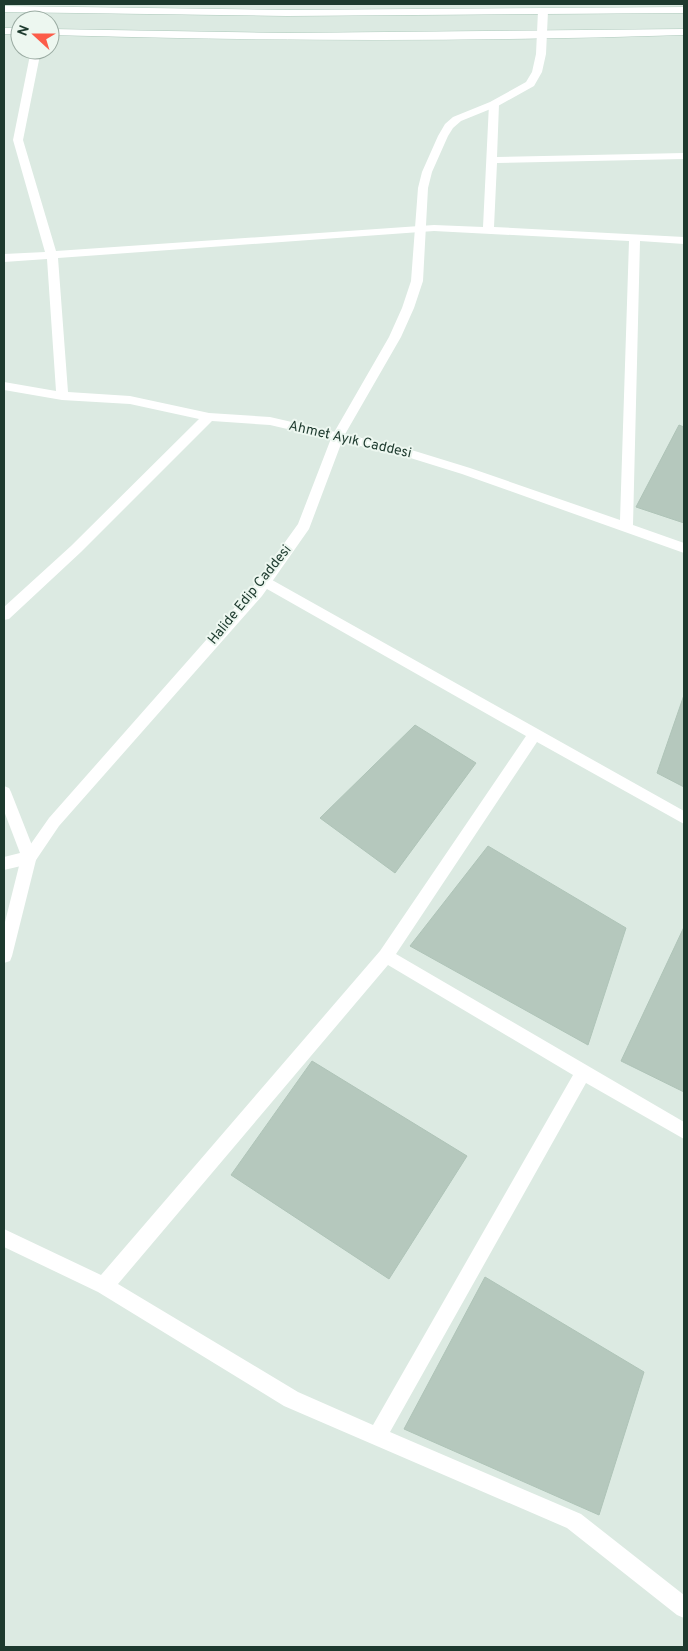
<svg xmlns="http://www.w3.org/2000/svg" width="688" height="1651" viewBox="0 0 688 1651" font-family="Overpass,sans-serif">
	<rect width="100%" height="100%" fill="#dceae2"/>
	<!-- building -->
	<g fill="#b5c8bd" stroke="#afc4b8">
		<path d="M679,425L684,427V523L636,507Z"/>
		<path d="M684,695V787L657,773Z"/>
		<path d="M415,725L476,763L395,873L320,818Z"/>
		<path d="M488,846L626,928L588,1045L410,946Z"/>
		<path d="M684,927V1092L621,1061Z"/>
		<path d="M312,1061L467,1156L389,1279L231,1175Z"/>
		<path d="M485,1277L644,1372L599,1515L404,1429Z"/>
	</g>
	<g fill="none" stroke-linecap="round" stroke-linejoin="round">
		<defs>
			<g id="secondary">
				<path d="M4,6L287,10L684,7V13L287,16L4,12Z"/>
				<rect x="4" y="28" width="16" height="6"/>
				<path d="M50,29L288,33L684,29V35C473,42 261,41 50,35Z"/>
			</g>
		</defs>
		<!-- secondary casing -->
		<use href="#secondary" stroke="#afcabd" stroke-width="1"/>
		<!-- minor -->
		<g fill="#fff" fill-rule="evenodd">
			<path d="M31,50H41L23,140L56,251L434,225L483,227L489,104L494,101L499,104L497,157L684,153V159L497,163L494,227L684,237V244L640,241L633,525L684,543V553L462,474L404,456L270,425L212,421L81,552L9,619L4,620V607L71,546L199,419L130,404L62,400L4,390V382L56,391L47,259L4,262V254L45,252L13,140ZM434,231L629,241L620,520L470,468L405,448L270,417L209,413L130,396L68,392L58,258Z"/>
			<path d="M265,576L684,811V824L537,742L396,954L684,1122V1139L586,1083L390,1432L581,1514L684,1595V1618L677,1615L567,1528L284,1406L98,1292L4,1247V1229L101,1275L380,951L526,736L260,585L258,581L260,577ZM388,965L573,1075L373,1425L298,1392L118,1284Z"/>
			<path d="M4,786L9,788L11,792L37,858L34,863L4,870V857L20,853L4,811Z"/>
		</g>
		<!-- tertiary -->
		<path fill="#fff" fill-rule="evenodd" d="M543,8L548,11L546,54L542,72L534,86L498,106L461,121L453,128L448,136L432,172L428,188L423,281L414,308L401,337L344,436L309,529L262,596L59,826L36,860L12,956L10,961L4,963V926L21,858L49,818L252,588L298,524L332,436L389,337L402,308L411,281L418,188L422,172L438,136L445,124L453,117L490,102L526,82L532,72L536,54L538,11Z"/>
		<!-- secondary -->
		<use href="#secondary" fill="#fff" fill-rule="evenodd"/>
	</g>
	<g text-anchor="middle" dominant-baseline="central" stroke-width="4" stroke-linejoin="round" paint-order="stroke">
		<!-- street labels -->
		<g font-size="14" fill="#1d3a2e" stroke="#edf7f0">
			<text transform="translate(350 440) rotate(13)">Ahmet Ayık Caddesi</text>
			<text transform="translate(250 595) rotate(-51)">Halide Edip Caddesi</text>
		</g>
	</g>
	<!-- border -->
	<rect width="688" height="1651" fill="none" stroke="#1d3a2e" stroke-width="10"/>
	<!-- north arrow -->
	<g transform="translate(35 35) rotate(291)"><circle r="24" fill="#edf7f0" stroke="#9aaba2"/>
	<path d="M0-4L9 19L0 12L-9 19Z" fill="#fc5c49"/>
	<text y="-8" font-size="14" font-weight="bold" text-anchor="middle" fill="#1d3a2e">N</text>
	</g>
</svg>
